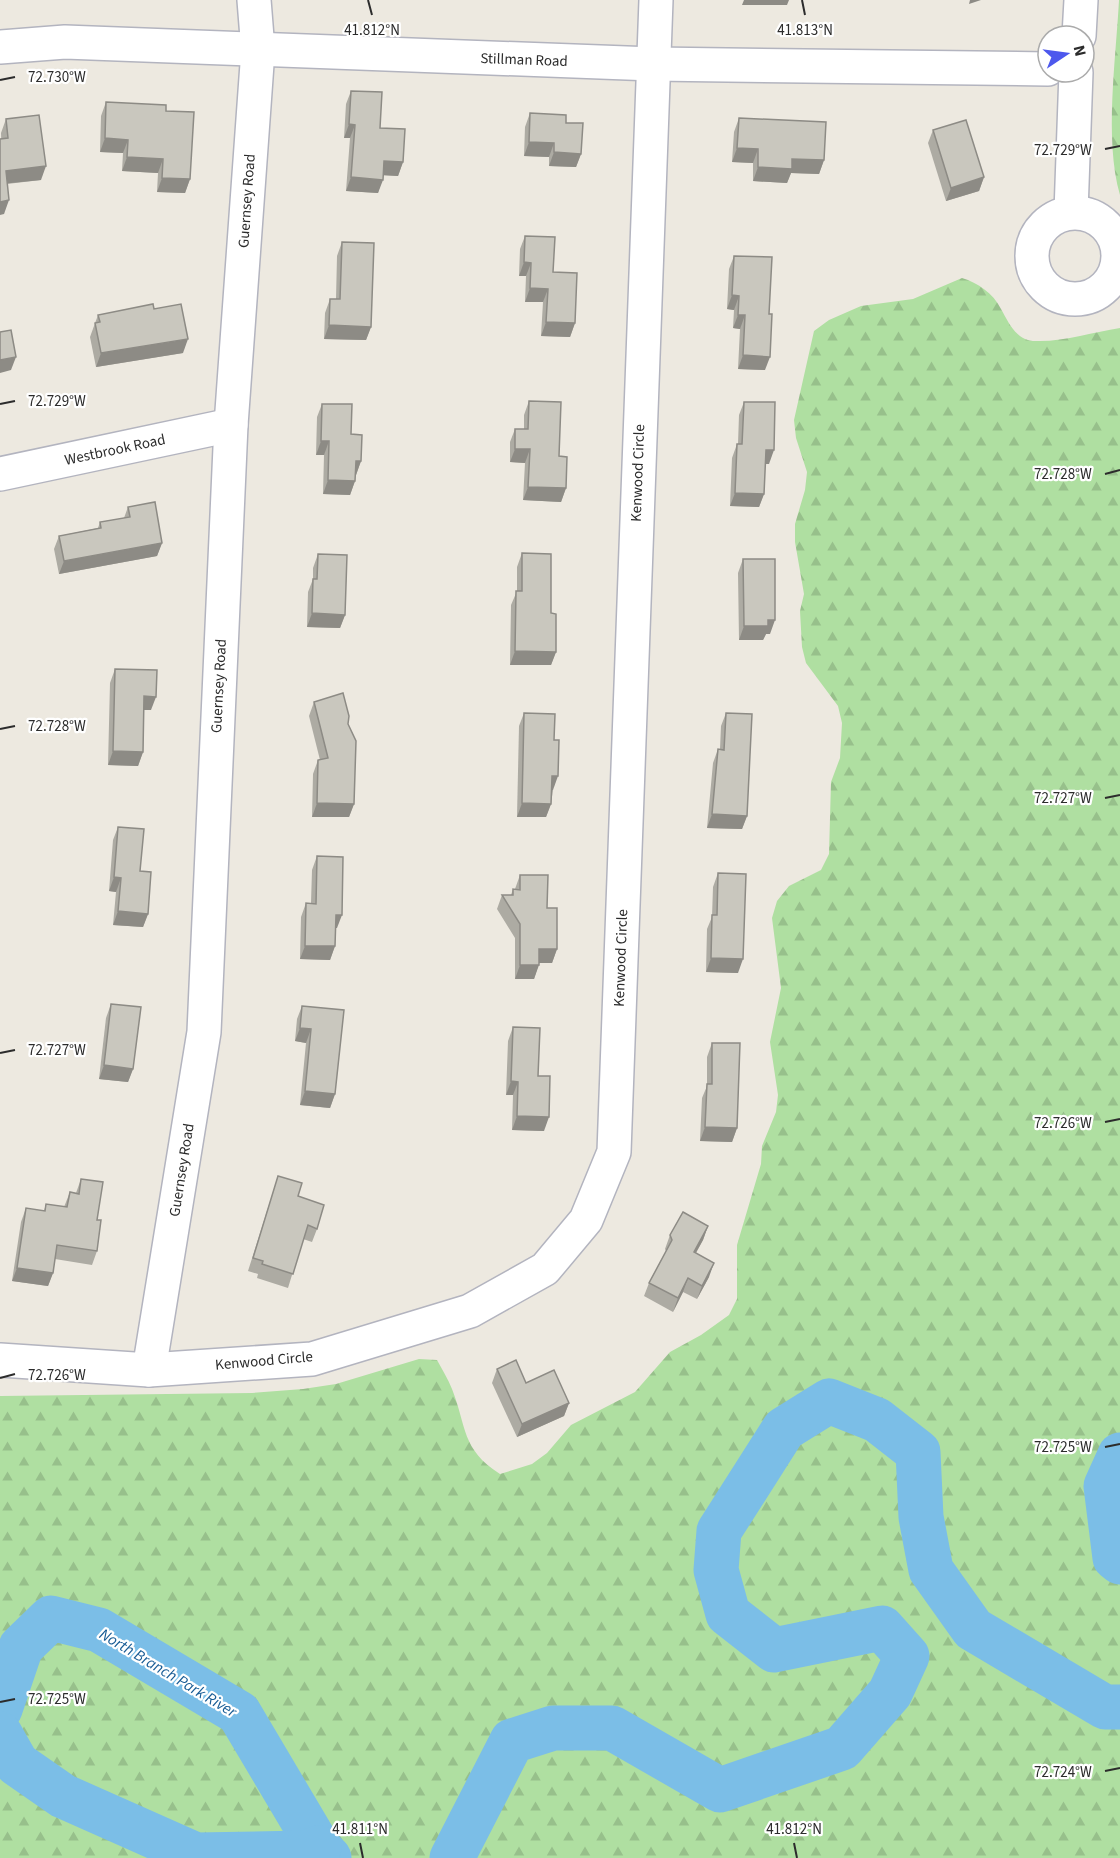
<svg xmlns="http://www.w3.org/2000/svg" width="1120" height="1858" viewBox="0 0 1120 1858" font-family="'Source Sans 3',sans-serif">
	<defs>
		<pattern id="forest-firs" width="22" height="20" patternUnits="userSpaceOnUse" patternTransform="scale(1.5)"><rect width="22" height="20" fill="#afdfa1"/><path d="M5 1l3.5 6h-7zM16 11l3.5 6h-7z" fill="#97c08b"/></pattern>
	</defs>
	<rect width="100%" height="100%" fill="#ede9e0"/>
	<!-- forest -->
	<g fill="url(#forest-firs)">
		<path d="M1119,0H1120V195C1104,139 1116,59 1119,0Z"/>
		<path d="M962,278C978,283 993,293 1001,309C1009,323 1016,341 1036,341C1063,342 1093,332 1120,328V1858H0V1396L252,1393L303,1389L336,1384L419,1359L437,1360C442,1369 448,1379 452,1389C467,1427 461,1449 500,1474L532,1464L547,1453L571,1425L635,1392L670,1352L701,1335L729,1315L737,1299V1245L761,1164L762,1146L776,1112L778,1095L770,1042L781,988L772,918L777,901L789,886L821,870L829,854L831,782L840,758L842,723L838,706L806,663L802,647L800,611L804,594L795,542V524L805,490L807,472L796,438L794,420L814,331L829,320L861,306L913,299Z"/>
	</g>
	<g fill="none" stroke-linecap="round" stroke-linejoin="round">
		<!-- river -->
		<g stroke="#7bbee7" stroke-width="45">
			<path d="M1120,1455L1106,1486L1115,1558L1120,1562"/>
			<path d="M0,1709L21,1647L51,1618L99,1630L239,1713L319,1848L329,1858"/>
			<path d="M0,1734L17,1764L63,1796L196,1855L305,1853L319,1848"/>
			<path d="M452,1858L512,1741L553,1728H612L720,1790L842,1748L890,1693L907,1656L882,1628L774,1650L728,1614L716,1570L719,1531L784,1429L829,1401L877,1420L918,1452L921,1517L931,1570L973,1629L1105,1707H1120"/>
		</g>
		<defs>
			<g id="minor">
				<path d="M1079,36L1081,0"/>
				<path d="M0,47L65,42L653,64L1048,69"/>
				<path d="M1071,212L1076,72"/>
				<circle cx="1075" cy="256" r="43"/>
				<path d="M0,474L231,425"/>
				<path d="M0,1360L149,1370L312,1359L470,1311L545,1269L586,1220L614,1152L656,0"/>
				<path d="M149,1370L204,1032L231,425L258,50L254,0"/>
			</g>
		</defs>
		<!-- minor casing -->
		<use href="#minor" stroke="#b3b4bf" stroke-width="36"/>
		<!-- minor -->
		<use href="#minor" stroke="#fff" stroke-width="33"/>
	</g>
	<!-- wall -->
	<g fill="#adaba3">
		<path d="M351,91L380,128L403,162L398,176L383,175L378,193L346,191L350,138H344L346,104Z"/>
		<path d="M106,102L166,111L190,179L185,193L157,192L158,173L122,171L123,153L100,152L101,116Z"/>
		<path d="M530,113L566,123L581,154L576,167L549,166V157L524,156L525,127Z"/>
		<path d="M739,118L824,160L819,174L791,173L787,183L753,181V163L732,162L734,132Z"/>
		<path d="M6,119L41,180L7,184L4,214L1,133Z"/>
		<path d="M933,130L984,177L979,191L946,201L928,143Z"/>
		<path d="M525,236L553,272L575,323L570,337L541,336L543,302H525L526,276H519L520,249Z"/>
		<path d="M342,242L371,327L366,340L324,339L325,313L330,299H336L337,256Z"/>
		<path d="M734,256L765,370L738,369L740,329L733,328L734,310L727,309L729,269Z"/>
		<path d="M98,315L183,353L96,367L90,337Z"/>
		<path d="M529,401L559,456L566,488L561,502L523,500L525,463L510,462V442L515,429H524V415Z"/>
		<path d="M744,402L769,464H765L764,494L759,507L730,506L732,458L737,444H738L739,415Z"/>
		<path d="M322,404L351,434L361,461L356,475H355V481L350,495L323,494L324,455H316L317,417Z"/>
		<path d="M128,507L162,543L157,556L59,574L54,549L59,536L98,528L100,522L124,518Z"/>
		<path d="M522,553L551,613L556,652L551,665H510L511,605L517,591V567Z"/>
		<path d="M318,554L345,615L340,628L307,627L308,592L313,579V568Z"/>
		<path d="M743,559L770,634H766L763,640H739L738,573Z"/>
		<path d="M115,669L151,710H144L143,752L138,766L108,765L110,683Z"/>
		<path d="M314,702L348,724L354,804L349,817H312L313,774L318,760H320L309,716Z"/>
		<path d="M524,713L553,790L551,804L546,817H517L519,726Z"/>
		<path d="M726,713L747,816L742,829L707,828L713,763L718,749H720L721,726Z"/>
		<path d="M118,827L140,871L148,914L143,927L113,925L116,892L109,891L113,840Z"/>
		<path d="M317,856L337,928H336L335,946L330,960L300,959L301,917L306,903H311L312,870Z"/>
		<path d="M718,873L738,973L706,972L707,929L712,917L713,887Z"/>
		<path d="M520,875L547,908L557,949L552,963H539L534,979H515V938L497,909L502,895H511L513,889H515Z"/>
		<path d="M111,1004L133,1069L128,1082L99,1079L106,1018Z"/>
		<path d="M302,1006L335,1094L330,1108L300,1105L306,1043L295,1041L297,1019Z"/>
		<path d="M513,1027L538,1076L544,1131L512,1130L513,1095H506L508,1041Z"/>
		<path d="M712,1043L737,1128L732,1142L700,1141L702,1098L707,1086V1057Z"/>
		<path d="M278,1176L298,1196L317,1229L312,1242L303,1239L288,1288L257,1278L258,1274L248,1271Z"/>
		<path d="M81,1179L97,1220V1251L92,1265L55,1259L53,1273L48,1286L12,1281L21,1222L26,1208L44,1211L46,1204L64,1207L70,1192L76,1193Z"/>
		<path d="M708,1226L703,1240L696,1253L709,1277L697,1299L683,1292L673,1312L644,1296L649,1283L666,1251L665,1249L670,1235Z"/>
		<path d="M497,1369L569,1403L564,1416L517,1437L492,1383Z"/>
	</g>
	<!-- shaded-wall -->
	<g fill="#8d8b85">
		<path d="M744,0H789L787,5H742Z"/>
		<path d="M970,0H981L969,4Z"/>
		<path d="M349,124L355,125L350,138H344Z"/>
		<path d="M105,138L128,140L123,153L100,152Z"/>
		<path d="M529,142L554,143L549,157L524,156Z"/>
		<path d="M737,148L758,149L753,163L732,162Z"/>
		<path d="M554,152L581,154L576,167L549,166Z"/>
		<path d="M127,157L163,159L158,173L122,171Z"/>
		<path d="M792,159L824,160L819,174L791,173L787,183L753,181L758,167Z"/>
		<path d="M384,161L403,162L398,176L379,175Z"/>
		<path d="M46,166L41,180L1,184L6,171Z"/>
		<path d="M351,177L383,180L378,193L346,191Z"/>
		<path d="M984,177L979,191L946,201L951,188Z"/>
		<path d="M162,178L190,179L185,193L157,192Z"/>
		<path d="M9,200L4,214L0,215V202Z"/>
		<path d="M524,262L531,263L526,276H519Z"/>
		<path d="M530,288L548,289L543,302H525Z"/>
		<path d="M732,295L739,296L734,310L727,309Z"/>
		<path d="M738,315H745L740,329L733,328Z"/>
		<path d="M546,322L575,323L570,337L541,336Z"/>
		<path d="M329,325L371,327L366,340L324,339Z"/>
		<path d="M188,339L183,353L96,367L101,353Z"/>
		<path d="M743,355L770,357L765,370L738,369Z"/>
		<path d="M16,357L11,370L0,373V360Z"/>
		<path d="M321,441H329L324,455H316Z"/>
		<path d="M515,449H530L525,463L510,462Z"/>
		<path d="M766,450H774L769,464H761Z"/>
		<path d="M356,461H361L356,475H351Z"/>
		<path d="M328,480L355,481L350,495L323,494Z"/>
		<path d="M528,487L566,488L561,502L523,500Z"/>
		<path d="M735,493L764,494L759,507L730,506Z"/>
		<path d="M162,543L157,556L59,574L64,561Z"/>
		<path d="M312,613L345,615L340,628L307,627Z"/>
		<path d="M768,620H775L770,634H766L763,640H739L744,626Z"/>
		<path d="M515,651L556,652L551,665H510Z"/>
		<path d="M144,696L156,697L151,710H139Z"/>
		<path d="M113,751L143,752L138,766L108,765Z"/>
		<path d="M552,776H558L553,790H547Z"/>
		<path d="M317,803L354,804L349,817H312Z"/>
		<path d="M522,803L551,804L546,817H517Z"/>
		<path d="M712,814L747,816L742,829L707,828Z"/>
		<path d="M114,877L121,878L116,892L109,891Z"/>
		<path d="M118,911L148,914L143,927L113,925Z"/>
		<path d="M336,915H342L337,928H331Z"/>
		<path d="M305,946H335L330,960L300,959Z"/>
		<path d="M539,949H557L552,963H534Z"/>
		<path d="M711,958L743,959L738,973L706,972Z"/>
		<path d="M520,965H539L534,979H515Z"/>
		<path d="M300,1028L311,1029L306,1043L295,1041Z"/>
		<path d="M104,1065L133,1069L128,1082L99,1079Z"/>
		<path d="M511,1081L518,1082L513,1095H506Z"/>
		<path d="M305,1091L335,1094L330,1108L300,1105Z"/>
		<path d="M517,1116L549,1117L544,1131L512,1130Z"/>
		<path d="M705,1127L737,1128L732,1142L700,1141Z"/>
		<path d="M708,1226L703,1240L689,1265L694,1252Z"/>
		<path d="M714,1263L709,1277L697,1299L702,1286Z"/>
		<path d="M17,1268L53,1273L48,1286L12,1281Z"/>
		<path d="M688,1278L683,1292L673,1312L678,1298Z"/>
		<path d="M569,1403L564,1416L517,1437L522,1424Z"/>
	</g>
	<!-- building -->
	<g fill="#c9c7be" stroke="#8d8b85" stroke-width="1.5">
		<path d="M351,91L382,92L380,128L405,129L403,162L384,161L383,180L351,177L355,125L349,124Z"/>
		<path d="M106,102L166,105V111L194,112L190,179L162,178L163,159L127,157L128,140L105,138Z"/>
		<path d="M530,113L566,115V123H583L581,154L554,152V143L529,142Z"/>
		<path d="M39,115L46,166L6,171L9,200L0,202V139L8,138L6,119Z"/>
		<path d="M739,118L826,122L824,160L792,159V169L758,167V149L737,148Z"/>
		<path d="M966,120L984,177L951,188L933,130Z"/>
		<path d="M525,236L555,237L553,272L577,273L575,323L546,322L548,289L530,288L531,263L524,262Z"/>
		<path d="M342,242L374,243L371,327L329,325L330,299H340Z"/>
		<path d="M734,256L772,257L769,314H772L770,357L743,355L745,315H738L739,296L732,295Z"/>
		<path d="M153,304L154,309L181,304L188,339L101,353L95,323L100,322L98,315Z"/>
		<path d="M11,330L16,357L0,360V332Z"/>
		<path d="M529,401L561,402L559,456L567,457L566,488L528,487L530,449H515V429H528Z"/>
		<path d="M744,402H775L774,450H766L764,494L735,493L737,444H742Z"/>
		<path d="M322,404H352L351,434L362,435L361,461H356L355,481L328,480L329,441H321Z"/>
		<path d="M155,502L162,543L64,561L59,536L101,528L100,522L130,517L128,507Z"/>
		<path d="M522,553L551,554V613L556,614V652L515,651L516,591H522Z"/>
		<path d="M318,554L347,555L345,615L312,613L313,579H317Z"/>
		<path d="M743,559H775V620H768V626H744Z"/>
		<path d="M115,669L157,670L156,697L144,696L143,752L113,751Z"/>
		<path d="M343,693L349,716L348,724L356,741L354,804L317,803L318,760L328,758L314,702Z"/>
		<path d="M524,713L555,714L554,740H559L558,776H552L551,804L522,803Z"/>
		<path d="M726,713L752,714L747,816L712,814L718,749L724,750Z"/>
		<path d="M118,827L144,829L140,871L151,872L148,914L118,911L121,878L114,877Z"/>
		<path d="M317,856L343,857L342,915H336L335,946H305L306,903L316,904Z"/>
		<path d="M718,873L746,874L743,959L711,958L712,915H717Z"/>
		<path d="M520,875H548L547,908H557V949H539V965H520V924L502,895H513V889L520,890Z"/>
		<path d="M111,1004L141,1007L133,1069L104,1065Z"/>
		<path d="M302,1006L344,1010L335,1094L305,1091L311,1029L300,1028Z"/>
		<path d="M513,1027L540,1028L538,1076H550L549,1117L517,1116L518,1082L511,1081Z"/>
		<path d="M712,1043H740L737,1128L705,1127L707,1084H712Z"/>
		<path d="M278,1176L302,1183L298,1196L324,1205L317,1229L308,1225L293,1274L262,1264L263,1261L253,1258Z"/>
		<path d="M81,1179L103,1182L97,1220H101L97,1251L57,1245L53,1273L17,1268L26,1208L45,1211L46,1204L67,1207L70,1192L79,1194Z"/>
		<path d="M683,1212L708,1226L694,1252L714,1263L702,1286L688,1278L678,1298L649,1283L672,1240L670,1235Z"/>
		<path d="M516,1360L526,1383L554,1370L569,1403L522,1424L497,1369Z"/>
	</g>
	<!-- ticks -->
	<path fill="none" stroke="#2c2c2c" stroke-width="2" d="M368,0L372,15M802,0L805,15M0,80L15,77M1105,149L1120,146M0,404L15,401M1105,474L1120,470M0,729L15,726M1105,798L1120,795M0,1053L15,1050M1105,1122L1120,1119M0,1378L15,1374M1105,1447L1120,1444M0,1702L15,1699M1105,1771L1120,1768M360,1843L363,1858M794,1843L797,1858"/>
	<g text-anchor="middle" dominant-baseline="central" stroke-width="4.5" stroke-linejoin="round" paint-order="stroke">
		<!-- street labels -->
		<g font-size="15" fill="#2c2c2c" stroke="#fff">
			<text transform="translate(524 60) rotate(2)">Stillman Road</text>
			<text transform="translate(247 201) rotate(-86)">Guernsey Road</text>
			<text transform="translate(115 450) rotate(-12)">Westbrook Road</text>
			<text transform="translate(638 473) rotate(-88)">Kenwood Circle</text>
			<text transform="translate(219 686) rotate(-87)">Guernsey Road</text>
			<text transform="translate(621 958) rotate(-88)">Kenwood Circle</text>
			<text transform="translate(182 1170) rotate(-81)">Guernsey Road</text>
			<text transform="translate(264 1361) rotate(-5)">Kenwood Circle</text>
		</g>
		<!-- water labels -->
		<g font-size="16" font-style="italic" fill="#185c95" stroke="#fff">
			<text transform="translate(168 1673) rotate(31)">North Branch Park River</text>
		</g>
	</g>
	<g font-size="15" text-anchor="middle" fill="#2c2c2c" stroke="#fff" stroke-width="4.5" stroke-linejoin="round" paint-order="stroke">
		<text x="372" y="35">41.812°N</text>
		<text x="805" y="35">41.813°N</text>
		<text x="57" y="82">72.730°W</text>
		<text x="1063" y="155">72.729°W</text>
		<text x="57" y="406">72.729°W</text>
		<text x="1063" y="479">72.728°W</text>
		<text x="57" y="731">72.728°W</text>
		<text x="1063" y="803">72.727°W</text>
		<text x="57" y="1055">72.727°W</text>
		<text x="1063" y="1128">72.726°W</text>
		<text x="57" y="1380">72.726°W</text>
		<text x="1063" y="1452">72.725°W</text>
		<text x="57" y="1704">72.725°W</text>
		<text x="1063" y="1777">72.724°W</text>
		<text x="360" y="1834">41.811°N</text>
		<text x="794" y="1834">41.812°N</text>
	</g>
	<!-- north arrow -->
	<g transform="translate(1066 54) rotate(77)"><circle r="28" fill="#ffffff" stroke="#ababab" stroke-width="1.5"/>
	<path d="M0-4.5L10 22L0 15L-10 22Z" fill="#4d58ed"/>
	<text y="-9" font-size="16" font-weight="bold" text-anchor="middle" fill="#2c2c2c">N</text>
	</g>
</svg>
